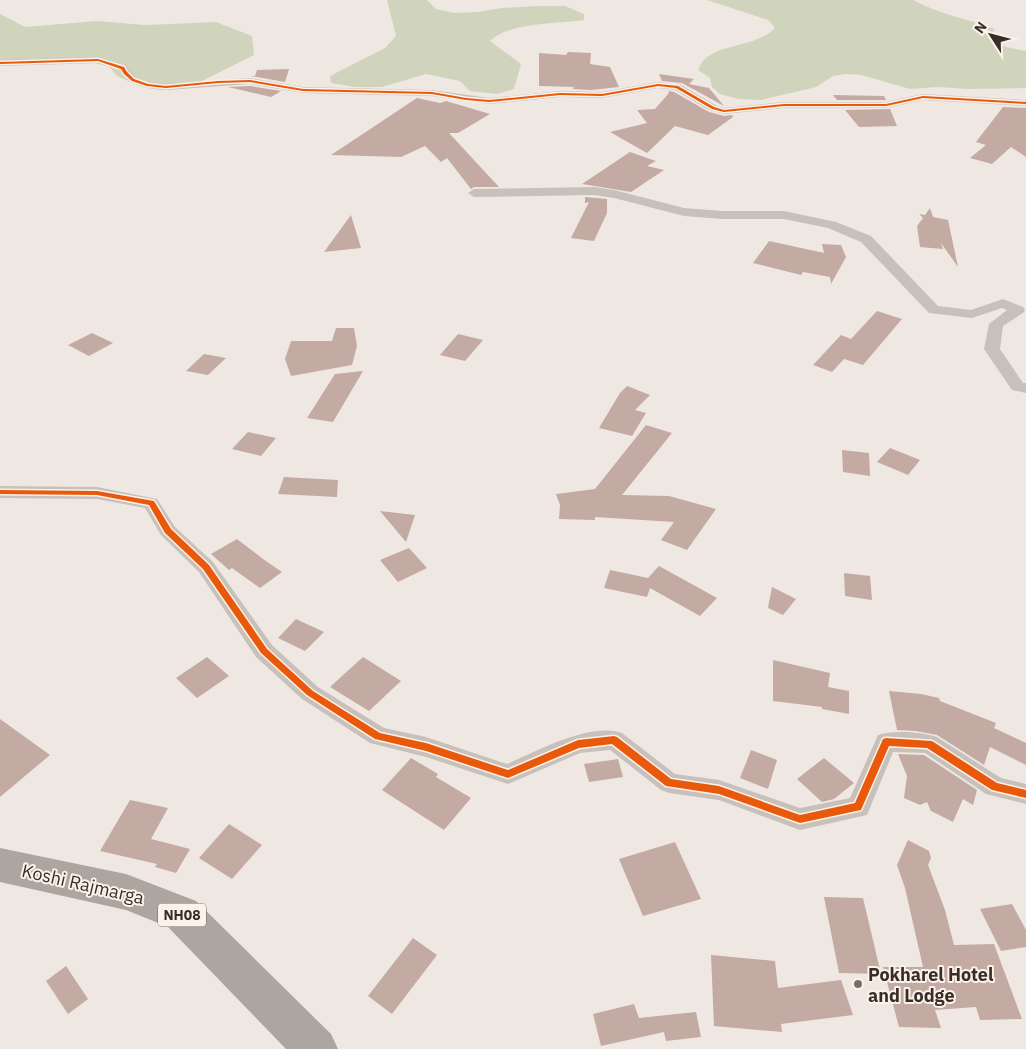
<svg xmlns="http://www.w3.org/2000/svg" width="1026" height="1049" viewBox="0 0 1026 1049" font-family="'IBM Plex Sans',sans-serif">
	<rect width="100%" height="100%" fill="#efe8e2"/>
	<!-- green -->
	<g fill="#d1d4bc">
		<path d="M387,0H427L436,9L455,13L478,12L502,8L537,6H565L584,14V20C558,24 509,22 490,41L521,64L514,89L497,94L470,91L460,81L426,74L382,87H355L331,83L330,76L385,48L396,36Z"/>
		<path d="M707,0H913C939,14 967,19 995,29L988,38L1006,47L1026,51V88L968,89L938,87L910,89L861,75L845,74L833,76L816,87L761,100L738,99L720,94L712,87L710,78L698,70C708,41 755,50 775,28L768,20Z"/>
		<path d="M0,14L25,27L97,21L145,25L216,22L252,36L254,55L190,87L160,90L137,85L117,76L109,66L88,62L0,65Z"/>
	</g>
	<!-- building -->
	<g fill="#c3aaa3">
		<path d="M568,52L591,53L590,64L610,67L619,87L591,90L573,89L574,87L539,86V53L566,55Z"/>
		<path d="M289,69L285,82L251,76H255L257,70Z"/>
		<path d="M659,74L694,79L689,84L709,88L724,106L682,83L662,81Z"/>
		<path d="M250,86L281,91L271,97L228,87Z"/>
		<path d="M668,91L674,92L709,112L724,116L732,115L733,117L708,135L675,126L647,153L610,132L647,123L637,110L655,109L669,93Z"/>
		<path d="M833,95L884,96L886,100H837Z"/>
		<path d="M417,98L440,103L446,101L490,114L458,133H449L499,187H474L471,189L447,158L441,162L425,146L401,157L331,155Z"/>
		<path d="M1003,107L1026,108V157L1011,147L992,164L970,158L986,145L976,142Z"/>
		<path d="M890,109L897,126L859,127L845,110Z"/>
		<path d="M630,152L656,161L647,166L664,170L631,192L582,184Z"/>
		<path d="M585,197L607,199V213L594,241L571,238L589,202L585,203Z"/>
		<path d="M930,208L933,217L948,220L958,267L941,243L943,249L920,247L917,226L923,218L919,214L925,215Z"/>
		<path d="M351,215L361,248L324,252Z"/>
		<path d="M769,241L824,253L822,244L841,245L846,257L831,284L830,277L803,272L801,275L753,263Z"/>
		<path d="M877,311L902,319L863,365L844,359L832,372L813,365L841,335L851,339Z"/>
		<path d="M336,328H354L357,346L352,365L291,376L285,359L291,341H332Z"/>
		<path d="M92,333L113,343L89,356L68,345Z"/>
		<path d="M458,334L483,340L465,361L440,355Z"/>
		<path d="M204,354L226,358L208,375L186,371Z"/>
		<path d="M363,371L333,422L307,418L335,374Z"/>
		<path d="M627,386L650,395L635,410L646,413L632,436L599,428L620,393Z"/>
		<path d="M646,425L672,433L622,495L669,496L716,509L687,550L661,540L674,522L595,517V520L559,519L560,505L556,494L595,489Z"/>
		<path d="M248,432L276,438L261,456L232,449Z"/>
		<path d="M890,448L920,460L908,475L877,462Z"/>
		<path d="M842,450L869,453L870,476L843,472Z"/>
		<path d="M284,477L338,480L337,497L278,494Z"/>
		<path d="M380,511L415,515L406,542Z"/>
		<path d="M237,539L263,559L282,572L260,588L232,568L229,570L211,554Z"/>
		<path d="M409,548L427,568L398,582L380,560Z"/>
		<path d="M659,566L717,598L700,616L650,588L647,597L604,588L610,570L648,578Z"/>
		<path d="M844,573L870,576L872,600L845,596Z"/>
		<path d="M772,587L796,599L783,615L768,608Z"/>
		<path d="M296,619L324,632L305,651L278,638Z"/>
		<path d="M207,657L229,676L197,698L176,678Z"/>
		<path d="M363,657L401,681L369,711L330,687Z"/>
		<path d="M773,660L830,673L828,687L849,691V714L822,709V707L773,701Z"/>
		<path d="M889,691L921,694L939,698L940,701L996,723L994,728L1026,743V765L990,747L984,765L937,735L916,731L897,730Z"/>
		<path d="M0,719L50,755L0,797Z"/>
		<path d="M751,750L777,760L768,789L740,778Z"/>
		<path d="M898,754L924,755L977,790L973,805L963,799L953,822L931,811L927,802L920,805L904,798L907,776Z"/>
		<path d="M411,758L438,774L436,777L471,798L444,830L382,790Z"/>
		<path d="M824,758L854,783L834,799L822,802L797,779Z"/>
		<path d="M618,759L623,777L589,782L584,764Z"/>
		<path d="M130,800L168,808L151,839L190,849L176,873L155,867L157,864L100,851Z"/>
		<path d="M229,824L262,845L232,879L199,858Z"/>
		<path d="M908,840L929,851L931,858L928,865L945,910L954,945L994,944L1022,1019L980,1020L976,1007L935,1010L941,1028L899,1027L883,967H923L905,888L897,865Z"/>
		<path d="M675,842L701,899L643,916L619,859Z"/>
		<path d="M824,897L863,898L881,974L839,973Z"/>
		<path d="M1012,904L1026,930V947L1001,951L980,909Z"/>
		<path d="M413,938L437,955L392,1014L368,996Z"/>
		<path d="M711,955L775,961L778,988L841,980L853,1015L781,1024L782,1032L714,1026Z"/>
		<path d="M66,966L88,999L68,1014L46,981Z"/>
		<path d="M634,1004L639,1018L696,1012L701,1037L666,1041L664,1032L601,1046L593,1014Z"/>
	</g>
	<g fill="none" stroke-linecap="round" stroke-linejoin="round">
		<!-- street -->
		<g fill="#c8c0bb" fill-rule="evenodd">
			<path d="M98,57L126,66L136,78L148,82L166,84L250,78L303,87L432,90L489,98L560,91L602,92L658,82L681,85L717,106L724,108L784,102H886L923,94L1026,100V106L923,100L886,108H784L724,114L709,110L675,90L658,88L602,98L560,97L489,104L432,96L303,93L250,84L166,90L147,88L130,82L119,70L97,63L0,66V60Z"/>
			<path d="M594,187L614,190L684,208L722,211H784L836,222L871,236L938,306L971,310L1003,299L1023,307L1025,310L1023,313L1003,326L1000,349L1023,383H1026V393L1012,390L984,349L989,324L1007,310L1002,308L972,318L929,313L861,242L828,228L784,219H722L684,216L614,198L594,195L474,197L468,193L474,189Z"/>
			<path d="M0,486L97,487L157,499L175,527L213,562L272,645L318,687L384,728L426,737L507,764C537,751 590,722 622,733L675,774L719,780L800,808L850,798L878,735C894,730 921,732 937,737L1001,778L1026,784V804L986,794L925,753L893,752L867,815L800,830L719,800L669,793L661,790L610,750L580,753L508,784L426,757L370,743L302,699L256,657L199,572L161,535L145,508L97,499L0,498Z"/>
		</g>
		<!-- primary -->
		<path fill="#ada5a0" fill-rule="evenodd" d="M0,848L126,874L196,901L331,1034L338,1049H286L168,927L126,910L0,882Z"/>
		<defs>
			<g id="cycleway">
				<path d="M98,59L124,67L127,72L134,79L148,84L166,86L218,81L250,80L303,89L432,92L466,98L489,100L560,93L602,94L658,84L678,86L714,107L724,110L784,104H886L923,96L1026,102V104L923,98L886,106H784L724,112L712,109L676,88L658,86L602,96L560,95L489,102L466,100L432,94L303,91L250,82L218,83L166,88L147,86L132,81L124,74L121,69L98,61L0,64V62Z"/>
				<path d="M0,490L97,491L154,501L171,529L209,565L267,649L313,691L380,733L426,743L508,770L578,740L614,736L617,737L671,779L719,786L800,815L855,803L883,739L886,738L932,741L997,783L1026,790V798L992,790L927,748L889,746L861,810L800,823L719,794L666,786L612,744L579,748L508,778L426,751L375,739L307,695L261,653L203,569L165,533L149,505L97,495L0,494Z"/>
			</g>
		</defs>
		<!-- cycleway casing -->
		<use href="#cycleway" stroke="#fbf2ea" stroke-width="3"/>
		<!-- cycleway -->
		<use href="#cycleway" fill="#e8590c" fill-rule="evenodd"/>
	</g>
	<!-- markers -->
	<circle fill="#796e6a" stroke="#fbf2ea" stroke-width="2" cx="858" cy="984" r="5"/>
	<g text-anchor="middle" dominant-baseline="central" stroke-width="4" stroke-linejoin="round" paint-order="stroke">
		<!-- shield labels -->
		<rect fill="#fbf2ea" stroke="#736863" stroke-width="1" x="158" y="903.5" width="48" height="23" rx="4"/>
		<g font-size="14" font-weight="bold" fill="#392d29">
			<text x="182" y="915">NH08</text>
		</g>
		<!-- near-street labels -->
		<g font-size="18" fill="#392d29" stroke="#fbf2ea">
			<text transform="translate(83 884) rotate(13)">Koshi Rajmarga</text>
		</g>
		<!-- near-poi labels -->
		<g font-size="18" font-weight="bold" fill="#392d29" stroke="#fbf2ea" text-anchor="start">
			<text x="868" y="974">Pokharel Hotel<tspan x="868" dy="21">and Lodge</tspan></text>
		</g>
	</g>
	<!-- north arrow -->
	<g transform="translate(991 35) rotate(306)" stroke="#fbf2ea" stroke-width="4" paint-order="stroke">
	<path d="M0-4L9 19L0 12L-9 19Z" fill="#392d29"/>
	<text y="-8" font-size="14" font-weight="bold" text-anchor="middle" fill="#392d29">N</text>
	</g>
</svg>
